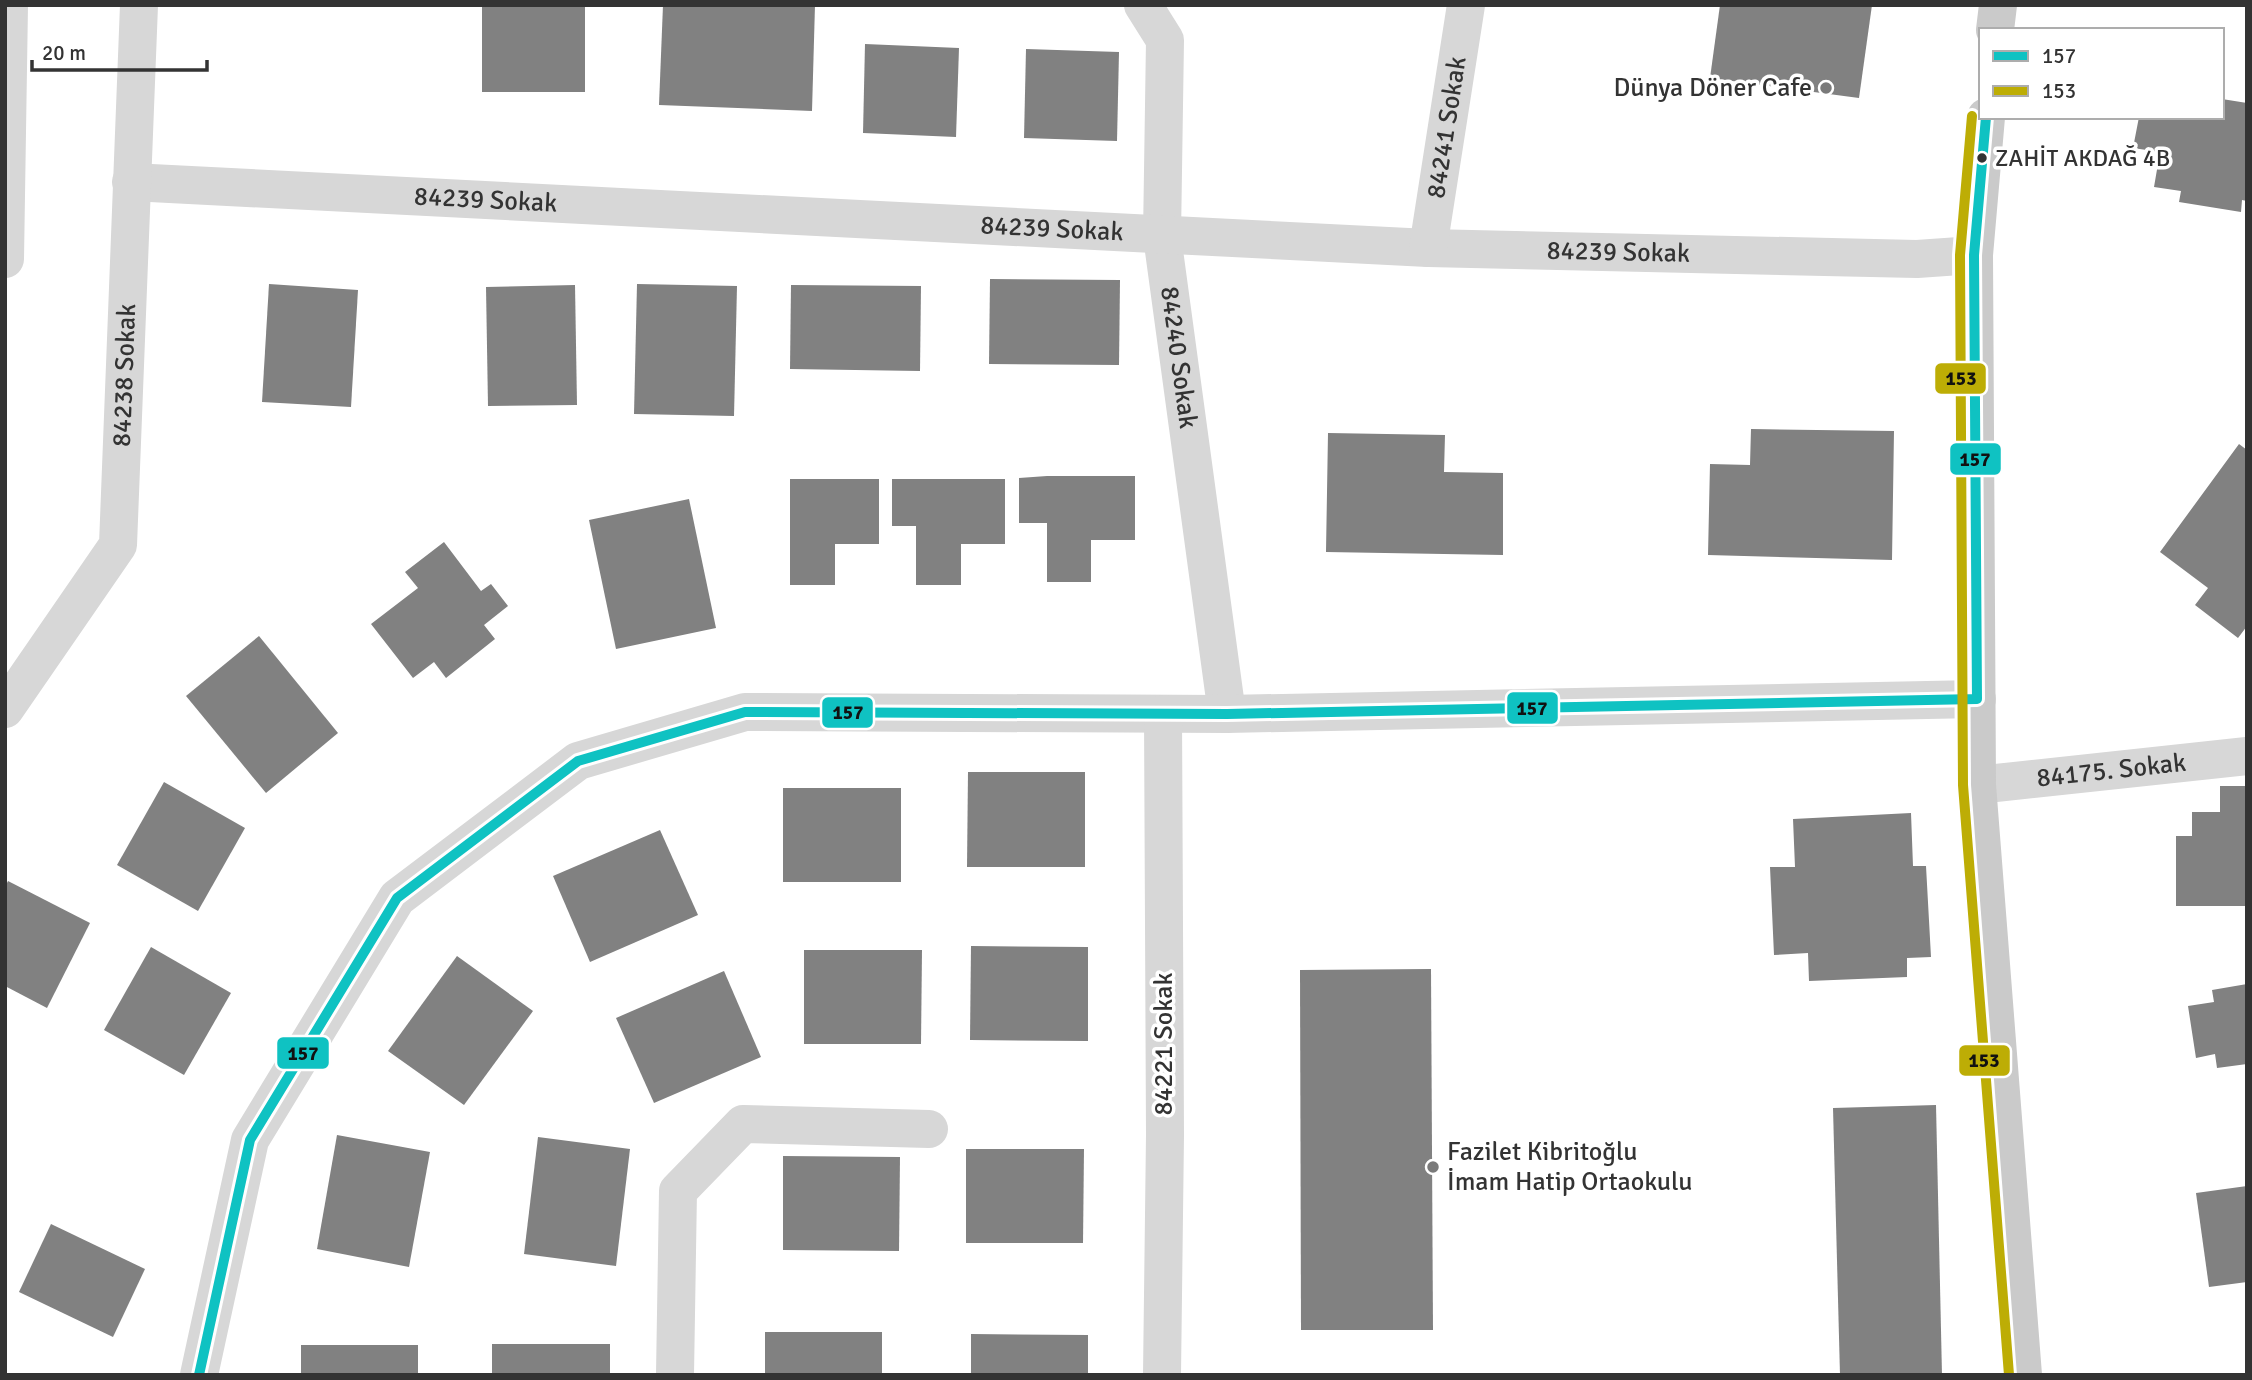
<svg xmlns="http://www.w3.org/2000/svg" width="2252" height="1380" viewBox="0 0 2252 1380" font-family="Signika,sans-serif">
	<rect width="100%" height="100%" fill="#fff"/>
	<!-- building -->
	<g fill="#818181">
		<rect x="482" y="5" width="103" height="87"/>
		<path d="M663,5H815L812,111L659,105Z"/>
		<path d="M1720,5H1872L1859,98L1710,78Z"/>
		<path d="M865,44L959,48L956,137L863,133Z"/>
		<path d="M1026,49L1119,52L1117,141L1024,138Z"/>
		<path d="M2222,99L2247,103V201L2242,200L2241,212L2179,202L2181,191L2154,187L2160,152L2133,148L2139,117H2222Z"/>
		<path d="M990,279L1120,280L1119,365L989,364Z"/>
		<path d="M269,284L358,290L351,407L262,402Z"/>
		<path d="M637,284L737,286L734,416L634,414Z"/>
		<path d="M575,285L577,405L488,406L486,287Z"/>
		<path d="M791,285L921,286L920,371L790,369Z"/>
		<path d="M1751,429L1894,431L1892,560L1708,555L1710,464L1750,465Z"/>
		<path d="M1328,433L1445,435L1444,472L1503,473V555L1326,552Z"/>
		<path d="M2239,444L2247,450V626L2238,638L2195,605L2208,588L2160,552Z"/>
		<path d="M1047,476H1135V540H1091V582H1047V523H1019V478Z"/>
		<path d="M790,479H879V544H835V585H790Z"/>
		<path d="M892,479H1005V544H961V585H916V526H892Z"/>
		<path d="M689,499L716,628L616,649L589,520Z"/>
		<path d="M444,542L481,591L491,584L508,606L484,625L495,639L446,678L434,662L413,678L371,624L418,588L405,572Z"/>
		<path d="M259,636L338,733L266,793L186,696Z"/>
		<path d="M968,772H1085V867H967Z"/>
		<path d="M164,782L245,828L198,911L117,865Z"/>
		<path d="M2220,786H2247V906H2176V836H2192V812H2220Z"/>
		<rect x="783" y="788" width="118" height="94"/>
		<path d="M1911,813L1913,866H1926L1931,957L1907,958V977L1809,981L1808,953L1774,955L1770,867H1795L1793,819Z"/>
		<path d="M660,830L698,915L590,962L553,876Z"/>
		<path d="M8,881L90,923L47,1008L5,986V887Z"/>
		<path d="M971,946L1088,947V1041L970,1040Z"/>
		<path d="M151,947L231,993L184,1075L104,1030Z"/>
		<path d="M804,950H922L921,1044H804Z"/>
		<path d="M457,956L533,1011L464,1105L388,1051Z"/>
		<path d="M1431,969L1433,1330H1301L1300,970Z"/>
		<path d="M724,971L761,1057L654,1103L616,1018Z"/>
		<path d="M2247,984V1064L2217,1068L2215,1054L2196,1058L2188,1006L2214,1002L2212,990Z"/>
		<path d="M1936,1105L1942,1375H1840L1833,1108Z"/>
		<path d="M337,1135L430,1152L409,1267L317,1249Z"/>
		<path d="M538,1137L630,1149L616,1266L524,1254Z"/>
		<path d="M966,1149H1084L1083,1243H966Z"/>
		<path d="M783,1156L900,1157L899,1251L783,1250Z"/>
		<path d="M2247,1186V1282L2209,1287L2196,1193Z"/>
		<path d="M51,1224L145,1269L113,1337L19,1292Z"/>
		<rect x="765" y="1332" width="117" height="43"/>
		<path d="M971,1334L1088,1335V1375H971Z"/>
		<rect x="492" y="1344" width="118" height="31"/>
		<rect x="301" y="1345" width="117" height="30"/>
	</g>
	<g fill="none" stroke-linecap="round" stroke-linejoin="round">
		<!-- minor -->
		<g stroke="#d7d7d7" stroke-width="38">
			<path id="s1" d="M1143,5L1165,40L1162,236L1227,714"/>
			<path id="s2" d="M131,182L1428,248L1917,259L1974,255"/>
			<path id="s3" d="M1428,248L1466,5"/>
			<path d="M5,259L9,5"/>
			<path id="s4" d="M5,709L118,545L139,5"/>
			<path id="s5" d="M1977,785L2247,756"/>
			<path d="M199,1375L250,1140L397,898L578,761L745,712L1227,714L1977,699"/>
			<path d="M675,1375L678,1191L743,1124L929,1129"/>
			<path d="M1162,1375L1165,1135L1163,714"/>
		</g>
		<!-- major -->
		<g stroke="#cacaca" stroke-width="38">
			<path d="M1995,30L1998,5"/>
			<path d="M1986,117L1974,255L1977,785L2023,1375"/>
		</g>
		<defs>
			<path id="bus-1" d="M199,1375L250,1140L397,898L578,761L745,712L1227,714L1977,699L1974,255L1986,117"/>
			<path id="bus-2" d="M1972,116L1960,255L1963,785L2009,1375"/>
		</defs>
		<!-- bus-1 casing -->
		<use href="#bus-1" stroke="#fff" stroke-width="16"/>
		<!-- bus-2 casing -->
		<use href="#bus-2" stroke="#fff" stroke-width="16"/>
		<!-- bus-1 -->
		<use href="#bus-1" stroke="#0fc2c2" stroke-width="10"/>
		<!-- bus-2 -->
		<use href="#bus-2" stroke="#bdad05" stroke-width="10"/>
	</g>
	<!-- markers -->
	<g fill="#7a7a7a" stroke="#fff" stroke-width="2.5">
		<circle cx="1826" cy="88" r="7"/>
		<circle cx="1433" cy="1167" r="7"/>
	</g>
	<circle fill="#333" stroke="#fff" stroke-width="2.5" cx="1982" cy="158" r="6"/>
	<g text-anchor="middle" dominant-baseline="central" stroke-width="7" stroke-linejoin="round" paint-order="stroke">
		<!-- bus labels -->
		<g font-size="24" fill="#333" stroke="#fff" text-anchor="start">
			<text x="1995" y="158">ZAHİT AKDAĞ 4B</text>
		</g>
		<!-- poi labels -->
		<g font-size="26" fill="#333" stroke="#fff" text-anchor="end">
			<text x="1812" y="88">Dünya Döner Cafe</text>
			<text x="1447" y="1152" text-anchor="start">Fazilet Kibritoğlu<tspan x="1447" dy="30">İmam Hatip Ortaokulu</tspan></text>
		</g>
		<!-- street labels -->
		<g font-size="26" fill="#333" stroke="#fff">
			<text stroke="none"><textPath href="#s3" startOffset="122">84241 Sokak</textPath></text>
			<text stroke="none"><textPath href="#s2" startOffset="355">84239 Sokak</textPath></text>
			<text stroke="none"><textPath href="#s2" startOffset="922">84239 Sokak</textPath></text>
			<text stroke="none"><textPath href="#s2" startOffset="1489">84239 Sokak</textPath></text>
			<text stroke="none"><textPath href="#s1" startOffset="360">84240 Sokak</textPath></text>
			<text stroke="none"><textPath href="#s4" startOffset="369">84238 Sokak</textPath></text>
			<text stroke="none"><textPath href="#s5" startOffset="135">84175. Sokak</textPath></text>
			<text transform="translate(1164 1044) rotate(-90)">84221 Sokak</text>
		</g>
	</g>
	<g stroke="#fff" stroke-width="2.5">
		<rect x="1934" y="362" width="53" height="33" rx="7" fill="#bdad05"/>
		<rect x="1949" y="442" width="53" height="34" rx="7" fill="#0fc2c2"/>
		<rect x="1506" y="691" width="53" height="34" rx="7" fill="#0fc2c2"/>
		<rect x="821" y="696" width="53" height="33" rx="7" fill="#0fc2c2"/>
		<rect x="276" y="1036" width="54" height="34" rx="7" fill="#0fc2c2"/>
		<rect x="1958" y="1044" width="53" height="33" rx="7" fill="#bdad05"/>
	</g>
	<g font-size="19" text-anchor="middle" font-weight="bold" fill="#111">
		<text x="1961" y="385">153</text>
		<text x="1975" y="466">157</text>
		<text x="1532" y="715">157</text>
		<text x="848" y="719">157</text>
		<text x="303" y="1060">157</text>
		<text x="1984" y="1067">153</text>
	</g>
	<!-- border -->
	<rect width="2252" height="1380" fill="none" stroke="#333333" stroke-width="14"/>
	<!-- legend -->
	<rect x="1979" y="28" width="245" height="91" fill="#ffffff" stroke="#adadad" stroke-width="2"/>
	<rect x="1993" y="51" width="35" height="10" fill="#0fc2c2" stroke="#adadad" stroke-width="2"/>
	<text x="2042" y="63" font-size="21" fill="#333333">157</text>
	<rect x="1993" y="86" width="35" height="10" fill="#bdad05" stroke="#adadad" stroke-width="2"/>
	<text x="2042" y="98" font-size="21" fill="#333333">153</text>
	<!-- scale -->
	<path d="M32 60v10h175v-10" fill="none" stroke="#333333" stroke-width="3.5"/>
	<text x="42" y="60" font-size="21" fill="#333333" stroke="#ffffff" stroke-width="5" paint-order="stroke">20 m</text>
</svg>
